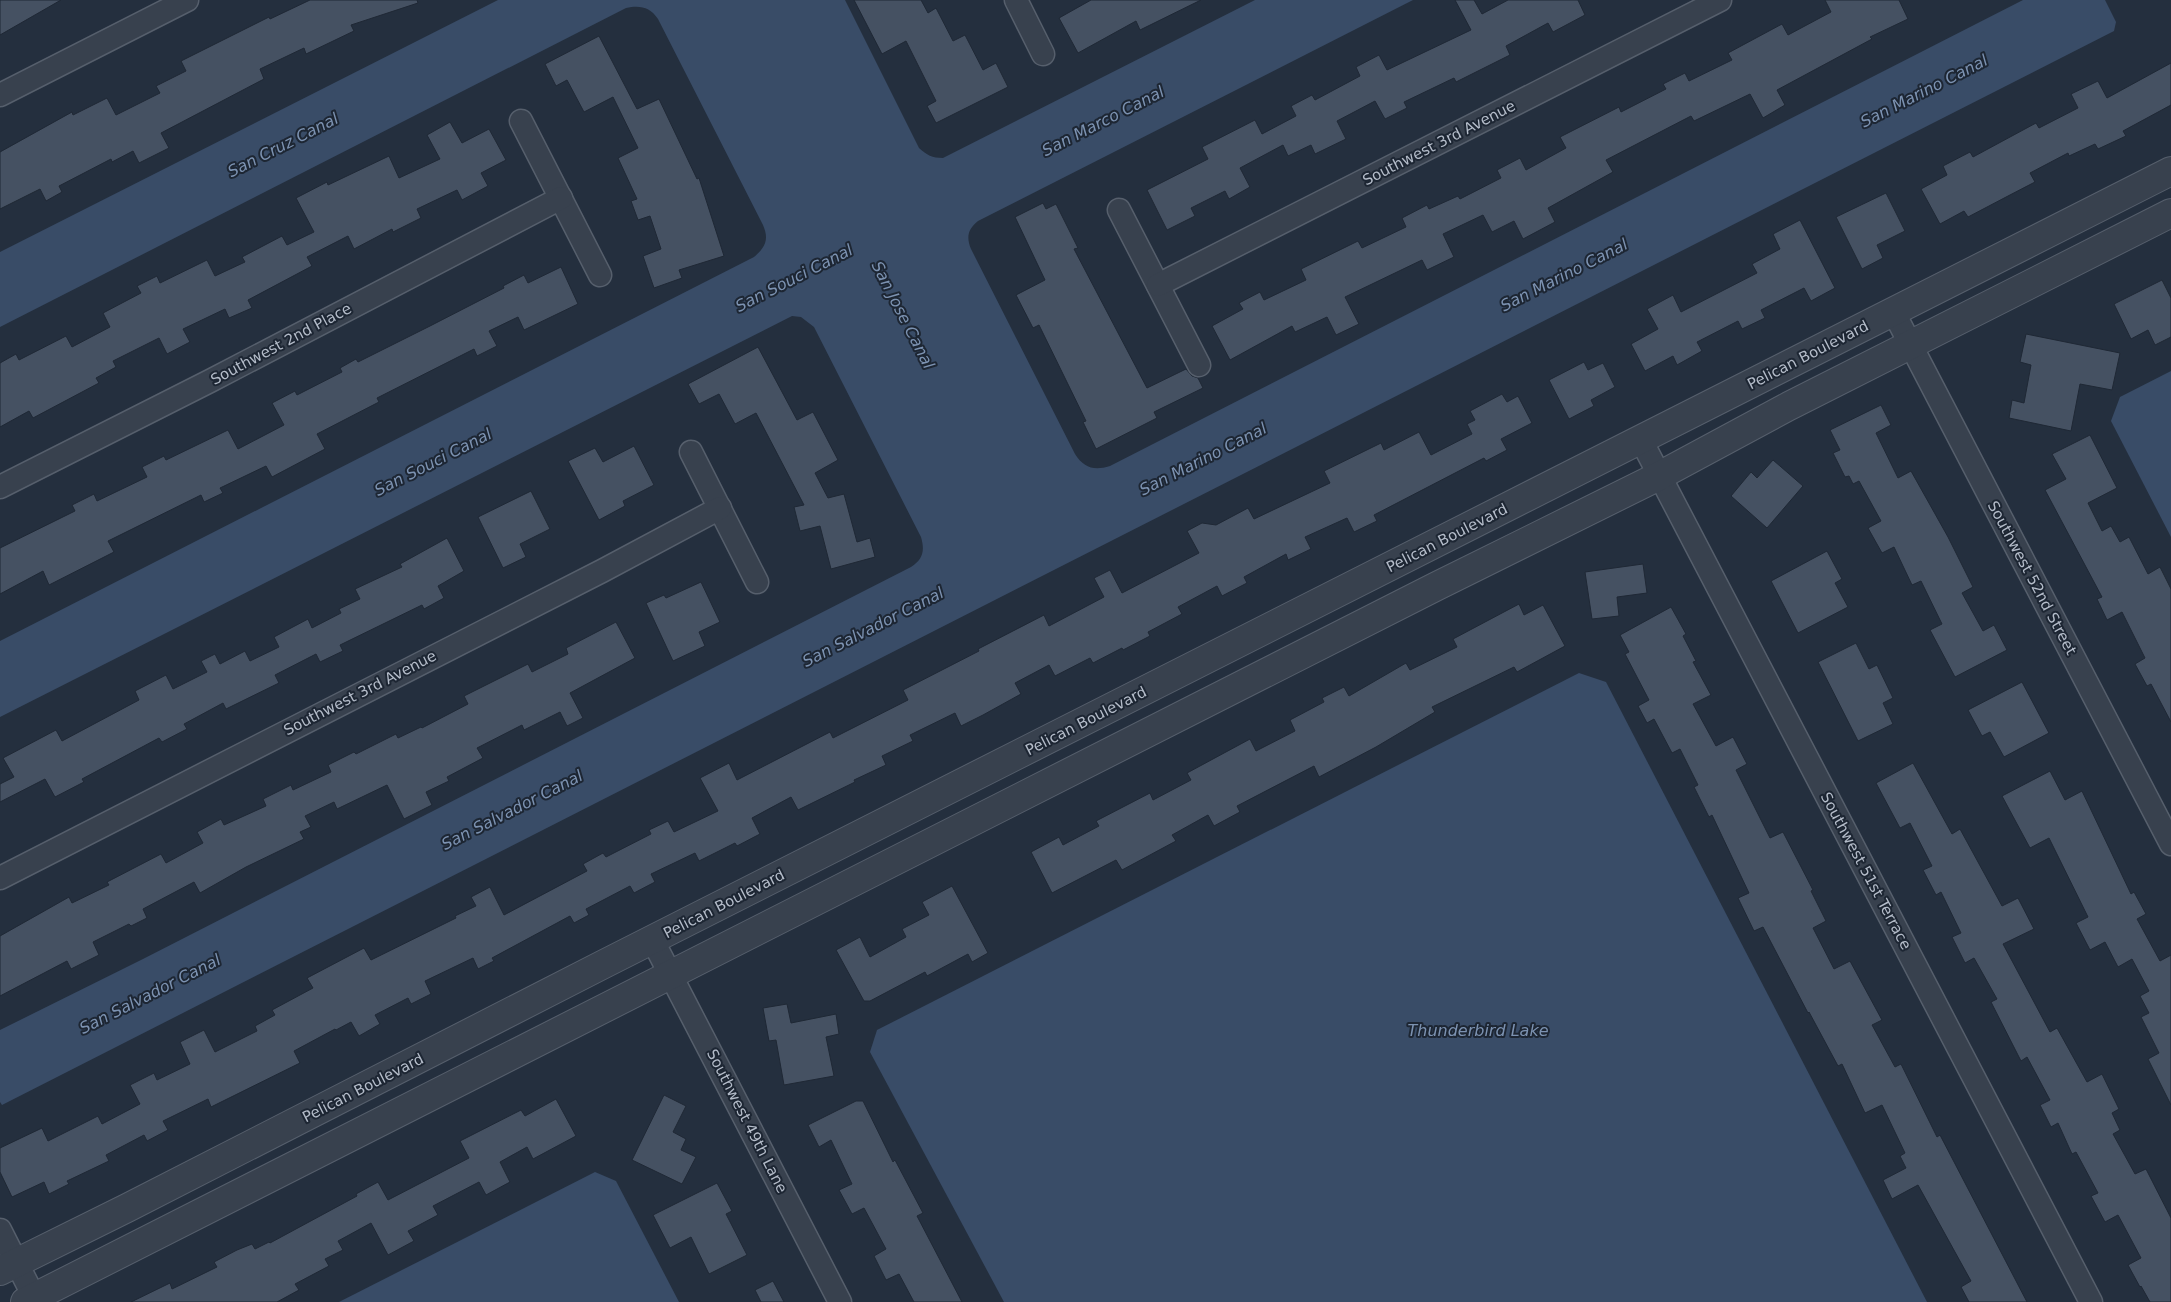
<svg xmlns="http://www.w3.org/2000/svg" width="2171" height="1302" viewBox="0 0 2171 1302" font-family="'DejaVu Sans',sans-serif">
	<rect width="100%" height="100%" fill="#242f3e"/>
	<!-- water -->
	<g fill="#394c67">
		<path d="M498,0H845L919,148C927,155 932,158 943,158L1255,0H1413L978,221C968,229 966,237 971,249L1075,454C1084,468 1094,471 1110,466L2023,0H2105L2116,22L2114,31L2,1105L0,1102V1030L143,959L911,567C923,559 925,551 921,537L814,327L801,317L792,316L0,717V641L754,257C766,247 769,239 763,225L658,19C650,7 640,5 626,8L0,327V252Z"/>
		<path d="M2171,371V537L2111,421L2120,397Z"/>
		<path d="M1579,673L1606,682L1927,1302H1004L870,1052L877,1030Z"/>
		<path d="M595,1172L616,1181L679,1302H339Z"/>
	</g>
	<!-- building -->
	<g fill="#455162" stroke="#1f2835">
		<path d="M0,0H61L0,35Z"/>
		<path d="M310,0H417L418,3L351,25L354,31L306,54L304,48L260,69L264,79L161,133L169,148L139,163L133,151L112,162L111,159L59,186L62,192L46,201L40,189L0,209V152L72,112L73,115L107,98L116,115L160,93L156,86L186,71L181,61L269,17L270,19Z"/>
		<path d="M854,0H921L928,13L936,8L953,41L965,35L983,70L996,63L1008,87L936,123L927,106L936,101L906,41L882,54Z"/>
		<path d="M1091,0H1201L1140,30L1136,21L1078,53L1059,18Z"/>
		<path d="M1455,0H1474L1482,14L1508,0H1578L1585,15L1553,32L1548,23L1506,46L1510,55L1456,82L1454,78L1404,102L1407,108L1385,119L1375,101L1337,121L1346,139L1315,154L1311,145L1288,156L1283,145L1240,168L1250,187L1229,199L1225,191L1191,208L1195,216L1167,230L1147,190L1208,159L1202,147L1255,120L1262,134L1296,116L1291,106L1312,95L1315,100L1360,76L1356,67L1379,55L1387,70L1471,30Z"/>
		<path d="M1825,0H1899L1908,19L1870,37L1872,39L1777,90L1785,105L1763,118L1750,94L1694,121L1691,116L1606,160L1613,172L1548,208L1555,222L1523,239L1514,221L1492,232L1483,215L1443,234L1454,257L1427,270L1422,260L1345,297L1359,324L1336,335L1327,317L1295,332L1292,326L1230,360L1212,326L1243,309L1239,303L1260,292L1264,300L1306,280L1301,269L1358,241L1362,248L1406,227L1402,218L1427,205L1429,209L1458,196L1460,199L1501,178L1497,170L1520,158L1526,170L1566,148L1560,137L1619,107L1621,112L1666,89L1663,84L1685,73L1689,81L1732,60L1728,53L1782,24L1788,35L1831,12Z"/>
		<path d="M599,36L637,109L659,99L697,179L699,178L724,256L679,270L682,278L654,288L643,256L661,249L650,216L638,220L631,201L637,199L618,158L638,148L613,97L584,112L567,80L556,86L545,64Z"/>
		<path d="M2171,63V105L2123,131L2126,136L2098,149L2095,144L2069,156L2068,153L2030,173L2035,182L2008,196L1968,217L1964,211L1940,224L1921,189L1947,175L1943,166L1970,152L1973,157L2036,123L2039,128L2078,108L2071,94L2098,81L2107,98Z"/>
		<path d="M450,122L462,143L489,129L506,160L481,173L488,186L462,200L457,190L417,209L421,218L393,232L392,229L354,249L348,236L307,257L312,266L248,300L252,308L229,318L225,309L183,329L190,342L167,354L159,338L113,361L116,367L96,378L99,383L33,418L29,411L0,427V363L16,354L19,360L66,336L72,347L110,327L103,313L141,293L137,286L157,276L160,283L207,260L215,276L245,262L242,257L282,236L287,245L314,232L296,198L327,182L328,185L389,156L399,178L440,159L427,135Z"/>
		<path d="M1886,193L1905,231L1877,245L1883,258L1862,269L1836,217Z"/>
		<path d="M1043,203L1046,209L1056,204L1078,248L1074,249L1147,388L1186,369L1192,376L1198,378L1203,388L1154,412L1157,418L1096,449L1083,422L1086,421L1039,325L1033,328L1016,295L1045,280L1015,217Z"/>
		<path d="M1800,220L1835,288L1811,301L1804,288L1761,310L1765,318L1742,329L1738,321L1697,342L1702,351L1677,365L1673,356L1645,371L1631,344L1658,329L1647,309L1673,295L1681,312L1757,273L1752,264L1780,249L1773,234Z"/>
		<path d="M561,267L578,304L524,330L518,317L489,331L497,346L477,356L474,349L377,398L379,402L317,434L325,449L272,477L266,466L220,488L223,493L204,502L201,495L108,541L114,552L49,585L43,571L0,594V548L75,511L72,505L94,494L97,501L147,477L142,467L164,456L166,460L228,430L238,449L284,425L272,403L295,391L297,395L342,372L340,368L356,359L358,362L430,326L504,288L503,286L524,275L528,283Z"/>
		<path d="M2162,280L2171,298V337L2155,345L2148,330L2131,339L2114,304Z"/>
		<path d="M2026,334L2120,353L2112,390L2080,384L2071,431L2009,418L2012,400L2024,403L2031,365L2020,362Z"/>
		<path d="M758,347L797,420L813,412L838,460L815,473L828,498L844,494L857,542L870,538L875,557L831,569L820,526L800,531L794,507L804,505L756,413L735,424L719,394L699,404L688,384Z"/>
		<path d="M1584,362L1588,370L1603,363L1615,387L1591,400L1594,406L1569,419L1549,380Z"/>
		<path d="M1502,394L1507,402L1518,396L1532,423L1501,439L1507,450L1486,461L1484,458L1374,515L1377,521L1354,532L1347,518L1305,537L1311,549L1288,560L1286,554L1244,577L1247,583L1222,596L1217,586L1178,607L1182,614L1148,632L1150,636L1123,650L1122,648L1093,663L1090,658L1055,676L1049,665L1015,683L1021,694L983,715L961,726L955,713L910,735L913,741L882,756L886,765L854,780L855,782L798,810L791,797L752,818L760,834L737,846L735,843L699,861L695,853L651,874L655,882L634,893L630,886L586,909L589,915L574,923L570,916L492,958L494,961L478,969L473,958L425,981L431,994L411,1004L408,998L375,1015L380,1024L359,1036L351,1022L336,1030L335,1029L294,1051L300,1063L211,1107L208,1099L163,1121L168,1130L147,1141L144,1135L106,1155L109,1161L67,1181L69,1184L49,1194L44,1182L12,1197L0,1172V1148L42,1128L48,1141L98,1116L102,1124L140,1104L130,1085L154,1073L157,1080L190,1064L180,1042L204,1030L215,1052L257,1031L255,1026L275,1015L272,1010L313,988L307,978L364,948L371,960L456,918L455,916L476,906L471,897L490,887L504,915L587,871L583,864L603,853L606,857L651,834L649,830L668,821L674,832L718,811L700,778L729,763L737,780L830,732L833,738L908,700L903,690L979,651L978,649L1044,615L1049,626L1104,597L1094,578L1110,570L1122,593L1199,553L1187,531L1202,523L1216,525L1248,508L1254,519L1330,483L1324,471L1381,443L1384,450L1419,432L1431,455L1472,434L1467,424L1475,420L1470,411Z"/>
		<path d="M1881,405L1891,425L1876,433L1898,478L1911,471L1948,537L1973,587L1962,593L1983,631L1994,625L2007,650L1955,677L1930,630L1942,624L1921,581L1912,585L1894,547L1882,553L1868,528L1881,521L1859,481L1853,484L1849,476L1845,477L1833,453L1840,450L1830,430Z"/>
		<path d="M2090,435L2117,488L2088,503L2102,531L2111,526L2120,542L2129,537L2148,574L2160,567L2171,589V722L2151,684L2147,686L2135,664L2145,658L2122,612L2107,620L2097,599L2102,597L2045,490L2066,479L2052,454Z"/>
		<path d="M634,446L654,485L623,501L625,506L599,520L568,461L595,448L603,462Z"/>
		<path d="M1773,460L1803,486L1767,528L1731,496L1751,472L1757,478Z"/>
		<path d="M531,491L550,529L520,544L526,557L503,568L478,517Z"/>
		<path d="M447,538L464,571L438,586L444,598L424,609L422,605L340,645L343,651L320,662L316,654L275,675L279,683L226,709L223,703L184,724L187,729L162,742L159,738L82,779L84,782L55,797L45,779L0,802V784L14,777L3,758L56,730L62,741L139,700L135,691L166,675L173,689L207,672L201,661L215,654L220,664L245,651L250,661L279,647L274,637L308,619L312,628L341,613L339,609L360,599L355,589L402,567L400,564Z"/>
		<path d="M1827,551L1842,579L1835,583L1848,607L1798,633L1771,581Z"/>
		<path d="M1643,564L1647,593L1617,597L1619,616L1592,619L1585,572Z"/>
		<path d="M701,582L720,622L699,632L705,646L673,661L646,603L664,595L666,598Z"/>
		<path d="M1519,604L1524,615L1543,605L1565,646L1517,672L1514,667L1432,707L1435,712L1376,747L1319,777L1314,766L1237,806L1240,812L1214,826L1208,815L1172,835L1176,841L1122,870L1116,860L1052,893L1031,852L1059,837L1063,845L1099,826L1096,821L1150,793L1153,800L1191,780L1187,773L1250,739L1256,751L1295,731L1290,720L1324,702L1322,698L1344,687L1349,696L1406,663L1410,670L1457,647L1453,639Z"/>
		<path d="M1671,607L1686,634L1683,636L1696,661L1693,662L1711,695L1693,704L1716,746L1733,737L1747,764L1736,770L1770,838L1783,832L1813,890L1811,891L1826,921L1813,928L1834,969L1850,961L1882,1020L1872,1025L1895,1067L1901,1064L1937,1137L1940,1135L2027,1302H1969L1961,1287L1971,1281L1918,1185L1892,1199L1883,1180L1906,1168L1900,1156L1905,1153L1882,1105L1865,1113L1842,1064L1838,1066L1809,1012L1808,1013L1763,927L1754,931L1738,898L1749,893L1712,815L1709,817L1694,787L1698,785L1680,749L1672,753L1654,719L1647,723L1638,706L1649,700L1625,654L1629,652L1620,635Z"/>
		<path d="M616,622L635,658L570,693L583,718L567,726L560,712L524,730L522,725L477,748L483,758L447,777L449,781L426,792L432,805L404,819L387,785L337,809L334,802L305,816L311,827L300,832L304,839L246,867L200,893L194,882L143,909L147,918L131,926L129,924L93,942L99,955L71,969L67,961L0,996V936L69,897L72,903L109,885L107,882L161,854L166,863L203,843L197,832L221,819L224,825L266,806L263,799L291,785L293,790L331,772L328,765L354,752L356,754L396,734L398,738L421,727L422,728L468,704L464,696L528,664L532,672L568,654L566,648Z"/>
		<path d="M1856,643L1869,669L1877,665L1893,698L1883,703L1893,724L1858,741L1818,662Z"/>
		<path d="M2022,682L2049,733L2004,757L1990,732L1982,736L1968,710Z"/>
		<path d="M1913,763L1952,834L1960,829L2002,906L2018,898L2034,929L2003,944L2050,1032L2057,1028L2087,1082L2102,1074L2119,1109L2112,1113L2120,1130L2113,1134L2135,1174L2146,1169L2171,1218V1302H2150L2141,1286L2140,1287L2128,1265L2141,1258L2118,1215L2105,1222L2091,1196L2098,1193L2076,1152L2072,1154L2058,1123L2051,1127L2040,1105L2050,1100L2027,1057L2021,1061L1991,1002L1997,999L1974,958L1965,963L1952,937L1961,933L1941,892L1936,895L1923,870L1932,866L1910,823L1900,828L1876,783Z"/>
		<path d="M2050,771L2065,800L2082,791L2131,894L2134,892L2146,914L2137,919L2160,961L2171,955V1105L2148,1059L2159,1053L2141,1017L2149,1013L2140,996L2149,991L2132,959L2118,967L2105,942L2090,950L2076,923L2088,917L2049,838L2030,848L2002,796Z"/>
		<path d="M952,886L988,953L972,962L968,954L927,976L925,972L870,1001H864L836,950L860,937L870,957L906,937L902,929L929,915L922,902Z"/>
		<path d="M787,1004L791,1023L836,1014L839,1034L826,1037L834,1076L784,1085L776,1040L769,1041L763,1008Z"/>
		<path d="M664,1095L686,1106L673,1132L686,1139L681,1150L696,1157L682,1184L632,1160Z"/>
		<path d="M556,1099L576,1136L533,1159L527,1147L500,1162L510,1182L486,1195L479,1182L433,1206L438,1215L408,1231L414,1241L388,1255L371,1223L338,1241L343,1250L325,1259L329,1266L295,1284L299,1290L277,1302H131L170,1283L172,1289L217,1267L214,1262L237,1250L252,1244L255,1249L269,1242L270,1243L357,1196L356,1194L378,1182L388,1200L469,1158L460,1141L521,1110L525,1116Z"/>
		<path d="M856,1101H863L893,1162L895,1160L923,1213L917,1216L962,1302H914L899,1274L886,1280L874,1256L886,1249L864,1208L852,1214L839,1190L852,1184L831,1140L819,1147L808,1125Z"/>
		<path d="M717,1183L732,1211L726,1214L747,1255L709,1274L691,1237L670,1248L653,1215Z"/>
		<path d="M773,1281L784,1302H761L755,1290Z"/>
	</g>
	<g fill="none" stroke-linecap="round" stroke-linejoin="round">
		<defs>
			<g id="minor">
				<path d="M1016,0L1043,54"/>
				<path d="M0,95L187,0"/>
				<path d="M521,121L600,275"/>
				<path d="M1119,210L1199,365"/>
				<path d="M1158,285L1720,0"/>
				<path d="M1893,311L2171,844"/>
				<path d="M1641,440L2091,1302"/>
				<path d="M691,452L757,582"/>
				<path d="M0,487L210,381L561,198"/>
				<path d="M0,878L602,571L720,508"/>
				<path d="M653,941L840,1302"/>
				<path d="M0,1230L34,1297"/>
			</g>
			<g id="tertiary">
				<path d="M0,1271L127,1208L604,964L2171,171"/>
				<path d="M25,1302L1437,586L1659,476L1789,406L2171,213"/>
			</g>
		</defs>
		<!-- minor casing -->
		<use href="#minor" stroke="#565f6c" stroke-width="25"/>
		<!-- tertiary casing -->
		<use href="#tertiary" stroke="#565f6c" stroke-width="30"/>
		<!-- minor -->
		<use href="#minor" stroke="#38414e" stroke-width="22"/>
		<!-- tertiary -->
		<use href="#tertiary" stroke="#38414e" stroke-width="28"/>
	</g>
	<g text-anchor="middle" dominant-baseline="central" stroke-width="4" stroke-linejoin="round" paint-order="stroke">
		<!-- street labels -->
		<g font-size="15" fill="#b4bcc9" stroke="#1d2633">
			<text transform="translate(1439 143) rotate(-27)">Southwest 3rd Avenue</text>
			<text transform="translate(281 344) rotate(-28)">Southwest 2nd Place</text>
			<text transform="translate(1808 355) rotate(-27)">Pelican Boulevard</text>
			<text transform="translate(1447 538) rotate(-27)">Pelican Boulevard</text>
			<text transform="translate(2032 578) rotate(62)">Southwest 52nd Street</text>
			<text transform="translate(360 693) rotate(-27)">Southwest 3rd Avenue</text>
			<text transform="translate(1086 721) rotate(-27)">Pelican Boulevard</text>
			<text transform="translate(1866 871) rotate(62)">Southwest 51st Terrace</text>
			<text transform="translate(724 904) rotate(-27)">Pelican Boulevard</text>
			<text transform="translate(363 1088) rotate(-27)">Pelican Boulevard</text>
			<text transform="translate(747 1121) rotate(63)">Southwest 49th Lane</text>
		</g>
		<!-- water labels -->
		<g font-size="16" font-style="italic" fill="#7c92b1" stroke="#1d2633">
			<text transform="translate(1924 91) rotate(-27)">San Marino Canal</text>
			<text transform="translate(1103 121) rotate(-27)">San Marco Canal</text>
			<text transform="translate(283 145) rotate(-27)">San Cruz Canal</text>
			<text transform="translate(1564 275) rotate(-27)">San Marino Canal</text>
			<text transform="translate(794 278) rotate(-27)">San Souci Canal</text>
			<text transform="translate(903 315) rotate(63)">San Jose Canal</text>
			<text transform="translate(1203 459) rotate(-27)">San Marino Canal</text>
			<text transform="translate(433 462) rotate(-27)">San Souci Canal</text>
			<text transform="translate(873 627) rotate(-27)">San Salvador Canal</text>
			<text transform="translate(512 810) rotate(-27)">San Salvador Canal</text>
			<text transform="translate(150 994) rotate(-27)">San Salvador Canal</text>
			<text x="1478" y="1030">Thunderbird Lake</text>
		</g>
	</g>
</svg>
